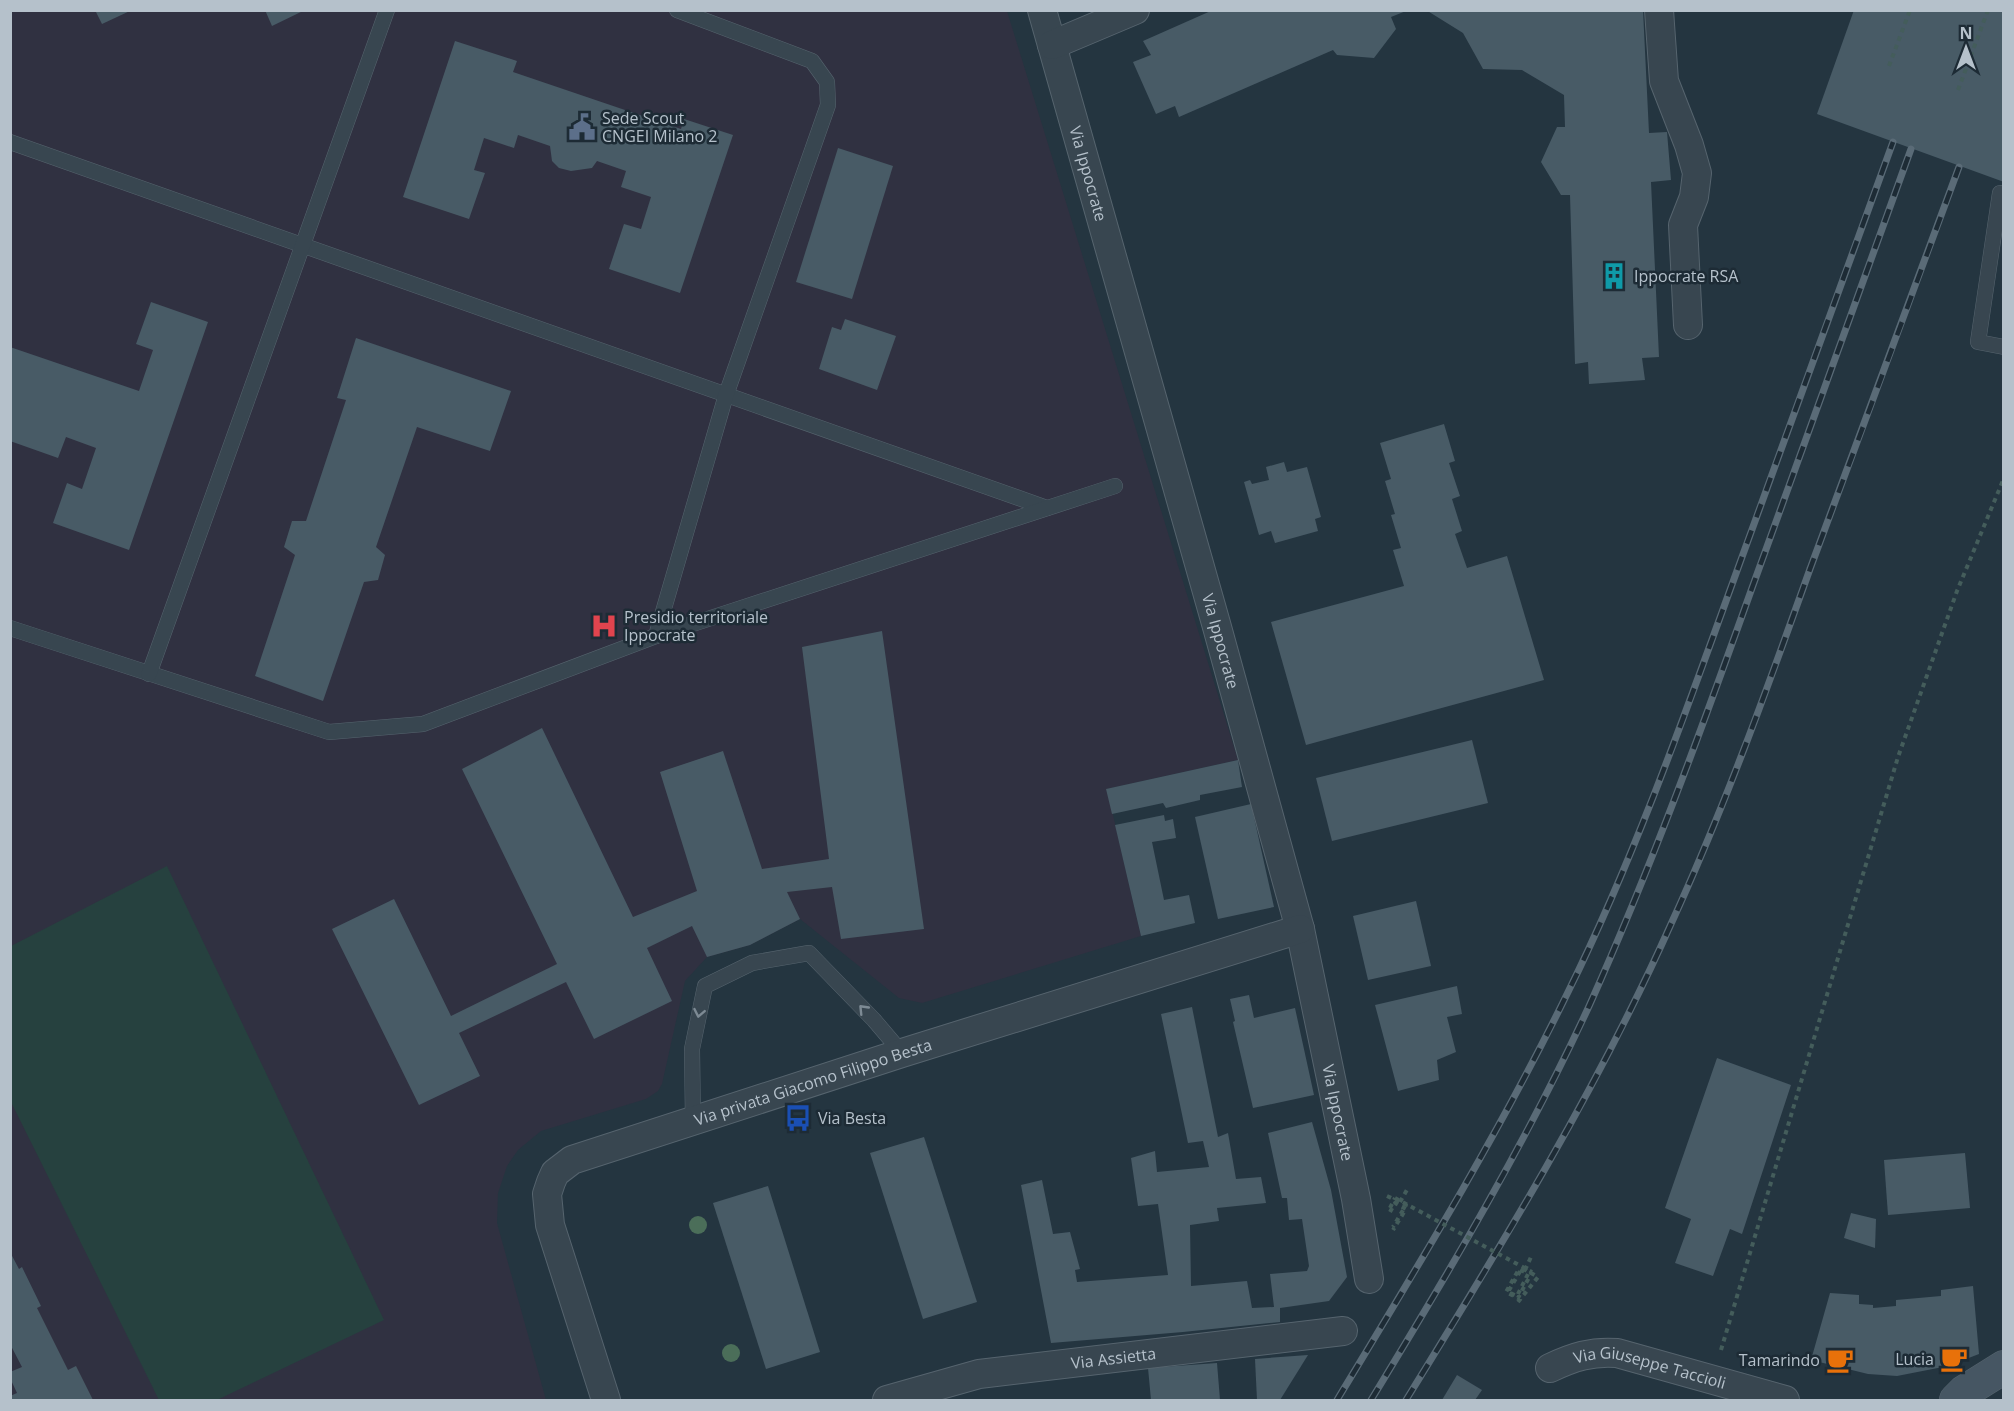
<svg xmlns="http://www.w3.org/2000/svg" width="2014" height="1411" viewBox="0 0 2014 1411" font-family="'Open Sans',sans-serif">
	<rect width="100%" height="100%" fill="#243540"/>
	<!-- medical -->
	<path fill="#303141" d="M10,11H1007L1238,760L1107,789L1141,936L922,1003L899,998L800,919L750,945L707,957L685,981L662,1084L658,1091L646,1099L541,1131L518,1150L507,1166L498,1193L497,1223L546,1400H11Z"/>
	<!-- grass -->
	<path fill="#26413f" d="M167,866L384,1320L217,1400H159L11,1102V946Z"/>
	<!-- building -->
	<g fill="#485b66">
		<path d="M95,10H132L102,24Z"/>
		<path d="M265,10H305L272,26Z"/>
		<path d="M1213,10H1406V11L1391,17L1396,29L1374,58L1337,55L1333,50L1179,117L1175,106L1156,114L1133,62L1151,55L1143,41Z"/>
		<path d="M1426,10H1643L1649,133L1667,132L1671,180L1651,182L1659,357L1642,358L1645,380L1589,384L1588,362L1575,364L1570,195H1561L1541,162L1557,127H1565L1564,95L1522,70L1483,69L1463,33Z"/>
		<path d="M1854,10H2004V182L1817,114Z"/>
		<path d="M455,41L517,61L513,72L681,129L684,119L733,135L680,293L609,269L624,224L641,229L651,197L621,187L626,171L597,161L592,168L571,171L559,168L552,161L550,146L518,135L514,148L484,138L474,170L485,173L469,219L403,197Z"/>
		<path d="M838,148L893,166L852,299L796,282Z"/>
		<path d="M151,302L208,322L129,550L53,523L67,483L82,489L96,448L66,437L58,458L10,441V347L139,391L153,350L136,344Z"/>
		<path d="M845,319L896,336L877,390L819,369L832,327L841,330Z"/>
		<path d="M356,338L511,391L490,451L417,427L376,547L385,555L378,580L364,582L323,701L255,676L295,555L284,547L292,521H306L346,400L337,398Z"/>
		<path d="M1444,424L1455,461L1449,463L1460,496L1452,499L1462,531L1455,534L1467,568L1507,556L1544,680L1306,745L1271,622L1404,586L1393,550L1401,548L1391,515L1395,514L1385,481L1391,479L1380,443Z"/>
		<path d="M1284,462L1287,472L1307,467L1321,517L1315,519L1318,531L1275,543L1271,531L1259,535L1244,482L1250,480L1252,484L1269,480L1266,467Z"/>
		<path d="M882,631L924,929L841,939L832,887L787,892L800,919L750,945L707,957L692,926L647,948L672,1001L594,1039L566,982L459,1033L480,1076L419,1105L332,929L394,899L451,1016L557,964L462,769L542,728L633,917L697,891L660,772L723,751L762,869L829,859L802,647Z"/>
		<path d="M1472,740L1488,803L1332,841L1316,778Z"/>
		<path d="M1238,760L1242,787L1200,795V800L1166,808L1163,803L1112,814L1106,789Z"/>
		<path d="M1251,804L1274,907L1218,919L1195,817Z"/>
		<path d="M1164,815L1165,821L1173,819L1176,838L1152,842L1164,900L1189,895L1195,923L1141,936L1115,825Z"/>
		<path d="M1416,901L1431,966L1368,980L1353,916Z"/>
		<path d="M1457,986L1462,1014L1447,1017L1456,1052L1437,1060L1439,1080L1398,1091L1375,1005Z"/>
		<path d="M1249,995L1254,1018L1295,1008L1314,1095L1253,1108L1233,1022L1235,1021L1230,999Z"/>
		<path d="M1192,1007L1218,1137L1228,1133L1236,1179L1261,1177L1266,1203L1217,1208L1219,1221L1190,1225L1191,1286L1247,1281L1252,1308L1274,1307L1270,1274L1307,1271L1309,1266L1302,1219L1289,1220L1287,1198H1282L1268,1133L1312,1122L1331,1190L1347,1277L1329,1301L1280,1308V1322L1183,1332L1051,1343L1021,1185L1042,1180L1053,1234L1070,1232L1080,1269L1075,1270L1077,1282L1168,1275L1158,1204L1138,1206L1131,1158L1155,1151L1157,1172L1209,1167L1203,1141L1188,1143L1161,1014Z"/>
		<path d="M1717,1058L1791,1085L1742,1234L1730,1229L1713,1276L1675,1263L1691,1219L1665,1208Z"/>
		<path d="M924,1137L977,1302L923,1319L870,1153Z"/>
		<path d="M1965,1153L1970,1208L1888,1215L1884,1160Z"/>
		<path d="M768,1186L820,1352L766,1369L713,1203Z"/>
		<path d="M1851,1213L1876,1219L1875,1248L1844,1238Z"/>
		<path d="M10,1252L19,1269L22,1267L41,1306L37,1308L68,1370L76,1366L93,1400H10V1396L17,1393L10,1378V1372L22,1367L10,1344Z"/>
		<path d="M1973,1286L1979,1354L1948,1366L1897,1376L1868,1374L1811,1360L1830,1293L1859,1295V1304L1873,1305V1308L1896,1306V1300L1941,1296V1290Z"/>
		<path d="M1308,1355L1280,1400H1257L1255,1359Z"/>
		<path d="M1217,1363L1220,1400H1151L1148,1368Z"/>
		<path d="M1457,1375L1482,1390L1475,1400H1442Z"/>
	</g>
	<g fill="none" stroke-linecap="round" stroke-linejoin="round">
		<defs>
			<g id="lane">
				<path d="M10,142L1047,508"/>
				<path d="M2000,193L1978,342L2004,347"/>
				<path d="M10,628L329,732L423,724L656,636L1115,486"/>
				<path d="M656,636L726,395L828,105L827,82L812,61L677,10"/>
				<path d="M149,674L387,10"/>
				<path d="M693,1122L692,1049L705,986L752,963L809,953L874,1020L902,1053"/>
			</g>
			<g id="street">
				<path id="s1" d="M1042,10L1217,627L1300,929L1356,1199L1369,1279"/>
				<path d="M1659,10L1664,81L1689,145L1697,173L1694,197L1683,225L1688,325"/>
				<path d="M1052,45L1135,10"/>
				<path id="s2" d="M1550,1368C1573,1357 1592,1351 1617,1353L1785,1400"/>
				<path id="s3" d="M606,1400L550,1225L547,1194L551,1182L555,1173L572,1160L902,1053L1300,929"/>
				<path id="s4" d="M887,1400L979,1374L1343,1331"/>
			</g>
			<path id="secondary" d="M1956,1400L1964,1392L2004,1367"/>
		</defs>
		<!-- lane casing -->
		<use href="#lane" stroke="#56646e" stroke-width="16"/>
		<!-- street casing -->
		<use href="#street" stroke="#56646e" stroke-width="30"/>
		<!-- secondary casing -->
		<use href="#secondary" stroke="#56646e" stroke-width="34"/>
		<!-- path -->
		<g stroke="#445d5b" stroke-width="4" stroke-dasharray="4.5 4.5" stroke-linecap="butt">
			<path d="M1889,66L1910,10"/>
			<path d="M1958,90L1988,10"/>
			<path d="M1387,1196L1406,1205L1393,1227"/>
			<path d="M1400,1202L1408,1188"/>
			<path d="M1390,1208L1395,1198"/>
			<path d="M1390,1212L1395,1203L1406,1209L1393,1230"/>
			<path d="M1525,1270L1531,1257"/>
			<path d="M1518,1302L1538,1277L1522,1268L1508,1292L1517,1296L1528,1274L1519,1269L1506,1292L1518,1298L1532,1272"/>
			<path d="M1721,1350L1898,757L1957,591L2004,478"/>
		</g>
		<!-- lane -->
		<use href="#lane" stroke="#384650" stroke-width="15"/>
		<!-- street -->
		<use href="#street" stroke="#384650" stroke-width="28"/>
		<!-- secondary -->
		<use href="#secondary" stroke="#465663" stroke-width="33"/>
		<defs>
			<g id="rail">
				<path d="M1337,1400C1418,1266 1500,1132 1569,990C1634,858 1684,717 1734,579C1787,433 1840,287 1893,142"/>
				<path d="M1371,1400C1449,1272 1527,1141 1590,1004C1651,868 1702,728 1752,588C1805,442 1858,295 1911,149"/>
				<path d="M1406,1400C1501,1246 1597,1090 1671,924C1724,809 1767,689 1810,569C1860,435 1910,301 1959,167"/>
			</g>
		</defs>
		<!-- rail casing -->
		<use href="#rail" stroke="#5a6b77" stroke-width="7"/>
		<!-- rail -->
		<use href="#rail" stroke="#1d2b35" stroke-width="4.5" stroke-dasharray="14" stroke-linecap="butt"/>
		<!-- path-bridge -->
		<path stroke="#445d5b" stroke-width="4" stroke-dasharray="4.5 4.5" stroke-linecap="butt" d="M1395,1198L1532,1272"/>
	</g>
	<!-- trees -->
	<g fill="#4b6e59">
		<circle cx="698" cy="1225" r="9"/>
		<circle cx="731" cy="1353" r="9"/>
	</g>
	<!-- one-way arrows -->
	<defs><path id="oneway-chevron" d="M-2-3.5L2.5 0L-2 3.5" fill="none" stroke-width="1.6" stroke-linecap="round" stroke-linejoin="round" transform="scale(1.5)"/></defs>
	<g stroke="#7d8a94">
		<use href="#oneway-chevron" transform="translate(863 1009) rotate(-134)"/>
		<use href="#oneway-chevron" transform="translate(699 1013) rotate(101)"/>
	</g>
	<!-- icons -->
	<defs>
		<symbol id="civic-bare" viewBox="-9 -9 18 18"><path d="M-.6-6.5H3V-4.5H.6V-3L4-1V1h2V6H-6V1h2V-1L-.6-3ZM-1.2 2.5V6h2.4V2.5Z" fill="#5c6f8a" stroke="#1d2b35" stroke-width="2.5" paint-order="stroke"/></symbol>
		<symbol id="building-bare" viewBox="-9 -9 18 18"><path d="M-4-6H4V6H1V3H-1V6H-4ZM-2.5-4.3h1.7v1.8h-1.7ZM.8-4.3h1.7v1.8H.8ZM-2.5-1h1.7V.8h-1.7ZM.8-1h1.7V.8H.8Z" fill="#0f9aa8" stroke="#1d2b35" stroke-width="2.5" paint-order="stroke"/></symbol>
		<symbol id="hospital-bare" viewBox="-9 -9 18 18"><path d="M-5-5h3v3.5h4V-5h3V5h-3V1.5h-4V5h-3Z" fill="#e0444e" stroke="#1d2b35" stroke-width="2.5" paint-order="stroke"/></symbol>
		<symbol id="bus-bare" viewBox="-9 -9 18 18"><path d="M-5-6H5V4H4V6H2V4H-2V6H-4V4H-5ZM-3.5-4V0h7V-4ZM-3.5 1.2v1.5H-2V1.2ZM2 1.2v1.5H3.5V1.2Z" fill="#1a4fb4" stroke="#1d2b35" stroke-width="2.5" paint-order="stroke"/></symbol>
		<symbol id="cafe-bare" viewBox="-9 -9 18 18"><path d="M-5.5-4.5H6V0H3Q3 3.5 0 3.5H-2.5Q-5.5 3.5-5.5 0ZM3-3.2v2h1.7v-2ZM-6 4.5H4V6H-6Z" fill="#e8710a" stroke="#1d2b35" stroke-width="2.5" paint-order="stroke"/></symbol>
	</defs>
	<g fill-rule="evenodd">
		<use href="#civic-bare" x="563" y="108" width="38" height="38"/>
		<use href="#building-bare" x="1595" y="257" width="38" height="38"/>
		<use href="#hospital-bare" x="585" y="607" width="38" height="38"/>
		<use href="#bus-bare" x="779" y="1099" width="38" height="38"/>
		<use href="#cafe-bare" x="1935" y="1340" width="38" height="38"/>
		<use href="#cafe-bare" x="1821" y="1341" width="38" height="38"/>
	</g>
	<g text-anchor="middle" dominant-baseline="central" stroke-width="5" stroke-linejoin="round" paint-order="stroke">
		<!-- poi labels -->
		<g font-size="16" fill="#b5c1cb" stroke="#1d2b35" text-anchor="start">
			<text x="602" y="118">Sede Scout<tspan x="602" dy="18">CNGEI Milano 2</tspan></text>
			<text x="1634" y="276">Ippocrate RSA</text>
			<text x="624" y="617">Presidio territoriale<tspan x="624" dy="18">Ippocrate</tspan></text>
			<text x="818" y="1118">Via Besta</text>
			<text x="1934" y="1359" text-anchor="end">Lucia</text>
			<text x="1820" y="1360" text-anchor="end">Tamarindo</text>
		</g>
		<!-- street labels -->
		<g font-size="16" fill="#b5c1cb" stroke="#1d2b35">
			<text stroke="none"><textPath href="#s1" startOffset="170">Via Ippocrate</textPath></text>
			<text stroke="none"><textPath href="#s1" startOffset="656">Via Ippocrate</textPath></text>
			<text stroke="none"><textPath href="#s3" startOffset="512">Via privata Giacomo Filippo Besta</textPath></text>
			<text stroke="none"><textPath href="#s1" startOffset="1142">Via Ippocrate</textPath></text>
			<text stroke="none"><textPath href="#s4" startOffset="231">Via Assietta</textPath></text>
			<text stroke="none"><textPath href="#s2" startOffset="104">Via Giuseppe Taccioli</textPath></text>
		</g>
	</g>
	<!-- border -->
	<rect width="2014" height="1411" fill="none" stroke="#b5c1cb" stroke-width="24"/>
	<!-- north arrow -->
	<g transform="translate(1966 48)" stroke="#1d2b35" stroke-width="4.5" paint-order="stroke">
	<path d="M0-4.5L10 22L0 15L-10 22Z" fill="#b5c1cb"/>
	<text y="-9" font-size="16" font-weight="bold" text-anchor="middle" fill="#b5c1cb">N</text>
	</g>
</svg>
